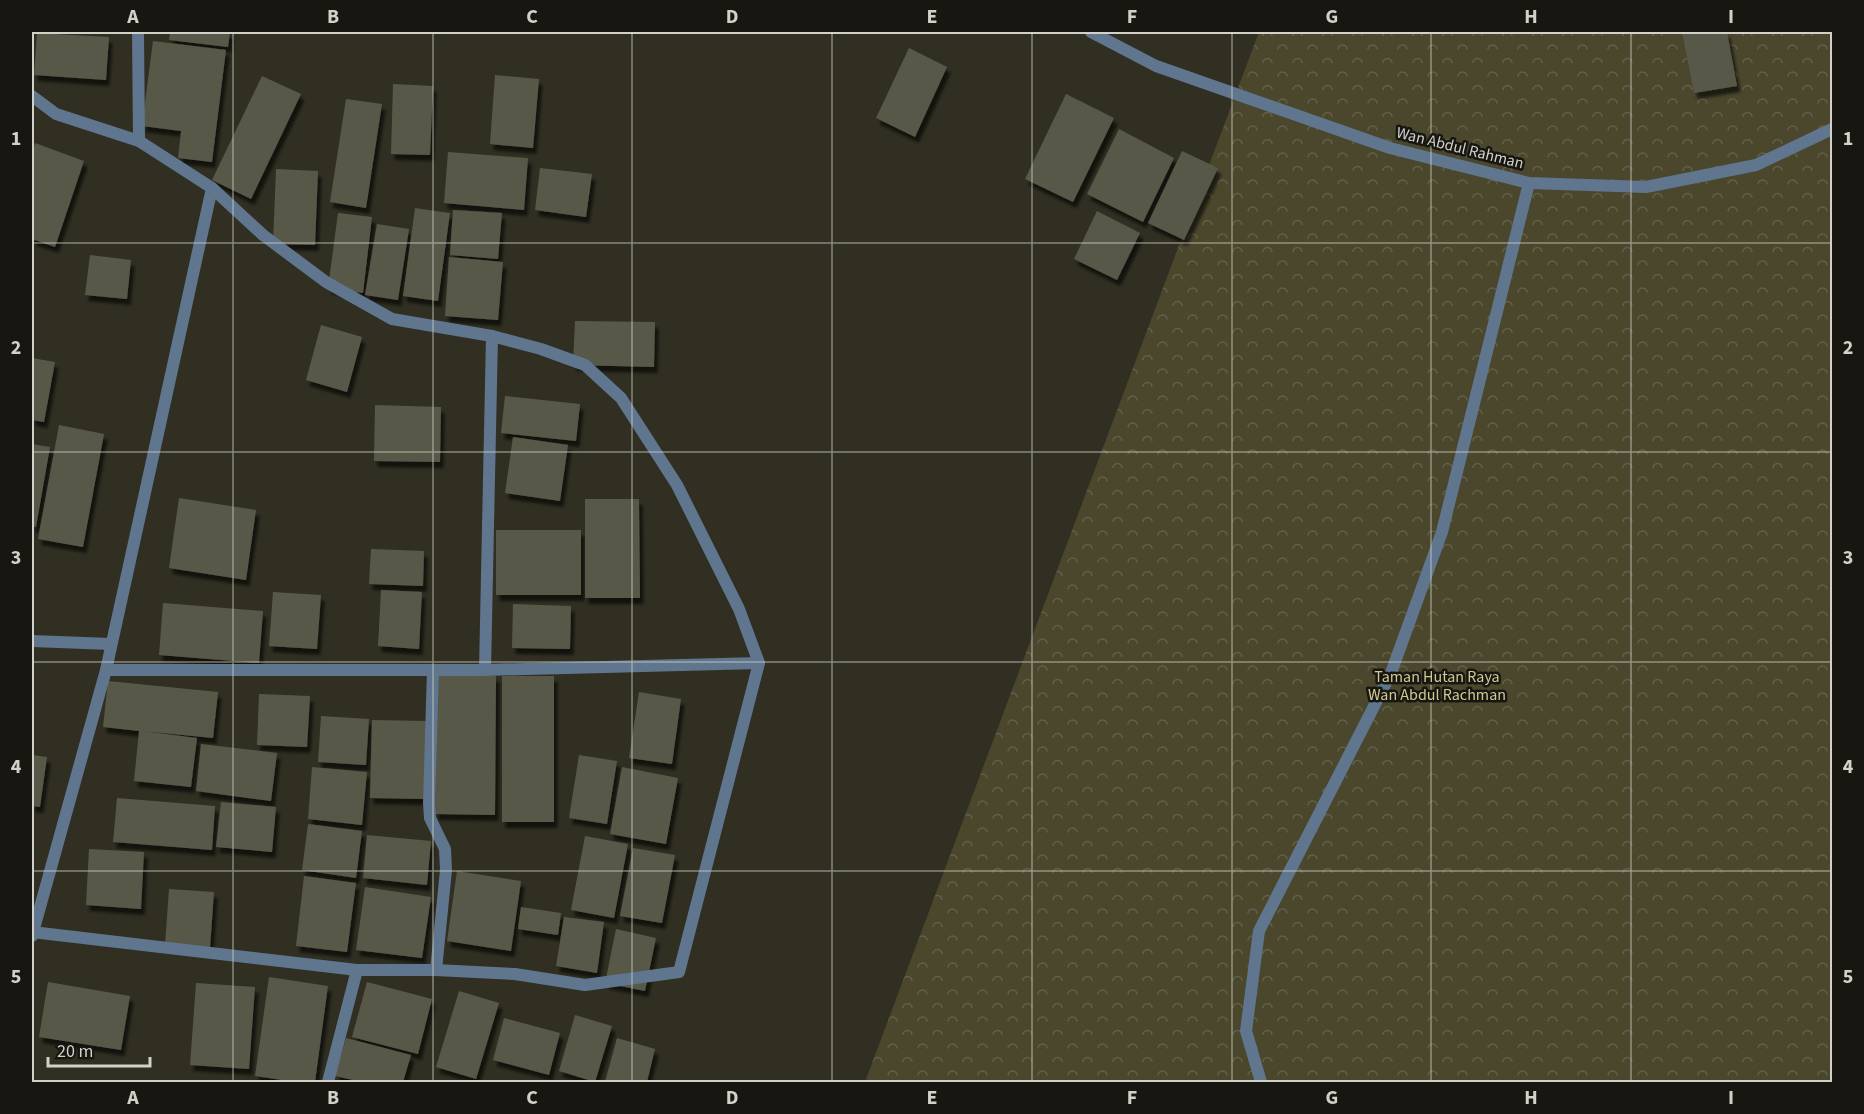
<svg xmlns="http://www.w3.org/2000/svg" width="1864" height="1114" viewBox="0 0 1864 1114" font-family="'Source Sans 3',sans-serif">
	<defs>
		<pattern id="park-crowns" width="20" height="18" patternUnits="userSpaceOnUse" patternTransform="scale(1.5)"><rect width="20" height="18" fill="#4a472c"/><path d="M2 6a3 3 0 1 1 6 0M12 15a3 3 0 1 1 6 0" fill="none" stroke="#636049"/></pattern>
		<filter id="shadow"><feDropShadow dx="3.5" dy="6" stdDeviation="1.5" flood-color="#0009"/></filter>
	</defs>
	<rect width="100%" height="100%" fill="#302f22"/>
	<!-- park -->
	<path fill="url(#park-crowns)" d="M1259,32H1832V1082H865Z"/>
	<!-- building -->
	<g fill="#59584a" filter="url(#shadow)">
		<path d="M170,32H230L228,47L169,40Z"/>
		<path d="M1682,32H1727L1737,86L1694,93Z"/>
		<path d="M37,33L109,37L106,80L34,75Z"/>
		<path d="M153,41L226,50L212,162L178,158L181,131L142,126Z"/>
		<path d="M909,48L947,67L915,137L876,118Z"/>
		<path d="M495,75L539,79L533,148L490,144Z"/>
		<path d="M262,76L301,94L251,199L212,180Z"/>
		<path d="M393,84L433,86L430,155L391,154Z"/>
		<path d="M1066,94L1114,118L1073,202L1025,179Z"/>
		<path d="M346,99L382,104L366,208L330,202Z"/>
		<path d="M1119,129L1174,158L1143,222L1087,194Z"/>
		<path d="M35,143L84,161L55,247L32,239V155Z"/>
		<path d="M1182,151L1218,168L1184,240L1148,223Z"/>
		<path d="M448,152L528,158L524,210L444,203Z"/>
		<path d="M540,168L592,174L586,217L535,210Z"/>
		<path d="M276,169L318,171L315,245L273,244Z"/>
		<path d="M415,208L450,213L438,301L403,296Z"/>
		<path d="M453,210L502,213L498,259L450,255Z"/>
		<path d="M1097,211L1140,233L1117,280L1074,259Z"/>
		<path d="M338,213L372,217L363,293L328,288Z"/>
		<path d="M377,224L409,229L398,300L365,295Z"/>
		<path d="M90,255L131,260L127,299L85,295Z"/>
		<path d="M449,257L503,262L498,320L445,316Z"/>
		<path d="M575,321L655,322L654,367L573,365Z"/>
		<path d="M321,325L362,337L347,392L306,380Z"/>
		<path d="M32,358L55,362L44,422L32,420Z"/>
		<path d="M505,396L580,404L576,441L501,433Z"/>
		<path d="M375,405L441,407L440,462L374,461Z"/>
		<path d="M59,425L104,434L83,547L38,539Z"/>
		<path d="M513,437L568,445L560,501L505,493Z"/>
		<path d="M32,444L50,447L36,527L32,526Z"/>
		<path d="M179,498L256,510L246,580L169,568Z"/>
		<path d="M585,499H639L640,598H585Z"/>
		<rect x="496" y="530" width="85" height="65"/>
		<path d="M371,549L424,551L423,586L369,584Z"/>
		<path d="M381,590L422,592L419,649L378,646Z"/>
		<path d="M273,592L321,595L317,649L269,646Z"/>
		<path d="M163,603L263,611L259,663L159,655Z"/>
		<path d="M513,604L571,606L570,649L512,648Z"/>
		<path d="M436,676H496L495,815L435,814Z"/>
		<rect x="502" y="676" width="52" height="146"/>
		<path d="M108,681L218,692L213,738L142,731L197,738L191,787L134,781L139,731L103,727Z"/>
		<path d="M639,692L681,699L672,764L629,758Z"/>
		<path d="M259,694L310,696L307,747L257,745Z"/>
		<path d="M321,716L369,719L366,765L318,762Z"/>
		<path d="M372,720L427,721L425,799L370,798Z"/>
		<path d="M201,744L277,753L271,801L196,791Z"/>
		<path d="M32,755L47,757L40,807L32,806Z"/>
		<path d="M579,755L617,761L607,824L569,818Z"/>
		<path d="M312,767L367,772L362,825L308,819Z"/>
		<path d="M622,767L678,778L666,844L610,834Z"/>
		<path d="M117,798L215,806L212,850L113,842Z"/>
		<path d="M221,802L276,807L272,852L216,847Z"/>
		<path d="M308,824L362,831L356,878L302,870Z"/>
		<path d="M367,835L431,841L427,885L363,878Z"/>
		<path d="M585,836L628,844L614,918L571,910Z"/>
		<path d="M633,848L675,855L662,923L620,916Z"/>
		<path d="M89,849L144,852L141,909L86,905Z"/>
		<path d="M457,871L521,881L511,951L447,941Z"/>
		<path d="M304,876L356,883L347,952L296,946Z"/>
		<path d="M365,887L431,897L422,958L356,950Z"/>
		<path d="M169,889L214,892L210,948L165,945Z"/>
		<path d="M521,907L561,913L558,935L518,929Z"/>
		<path d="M564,917L604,922L597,973L556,966Z"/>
		<path d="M616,929L656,938L645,991L605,983Z"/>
		<path d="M269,977L328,986L315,1082H295L255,1076Z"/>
		<path d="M48,982L130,996L121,1050L39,1037Z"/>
		<path d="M367,982L432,999L418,1054L352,1037Z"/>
		<path d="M196,983L255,987L249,1069L190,1065Z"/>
		<path d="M459,991L499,1003L476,1079L436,1067Z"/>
		<path d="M575,1015L612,1026L595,1082L559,1071Z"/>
		<path d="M504,1018L560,1033L549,1075L493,1060Z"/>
		<path d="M346,1038L411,1055L403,1082H362L335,1076Z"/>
		<path d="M617,1038L655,1049L647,1082H605Z"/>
	</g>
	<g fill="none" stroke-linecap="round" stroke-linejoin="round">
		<!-- minor -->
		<g stroke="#5f768e" stroke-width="12">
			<path d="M138,32L139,141"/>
			<path d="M32,96L56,114L139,141L212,188L263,235L326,282L392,319L492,336L541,349L585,365L621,398L677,485L739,609L759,663L679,972L585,985L515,974L436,970H357L32,932"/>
			<path d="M32,641L111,644"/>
			<path d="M106,670H485L759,663"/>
			<path d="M433,670L429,803L430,818L445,849L446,870L436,970"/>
			<path d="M485,670L492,336"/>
			<path d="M32,936L106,670L212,188"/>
			<path d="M328,1082L357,970"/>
			<path d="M1261,1082L1246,1031L1259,931L1391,673L1442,532L1529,183"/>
		</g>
		<!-- tertiary -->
		<path stroke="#5f768e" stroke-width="12" d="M1091,32L1156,66L1390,148L1529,183L1646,187L1756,165L1832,129"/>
	</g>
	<!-- grid -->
	<path fill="none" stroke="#d2d1c9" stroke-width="1.5" stroke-opacity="0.55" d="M233,32V1082M433,32V1082M632,32V1082M832,32V1082M1032,32V1082M1232,32V1082M1431,32V1082M1631,32V1082M32,243H1832M32,452H1832M32,662H1832M32,871H1832"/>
	<g text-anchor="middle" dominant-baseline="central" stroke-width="5" stroke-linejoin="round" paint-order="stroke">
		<!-- street labels -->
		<g font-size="16" fill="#d2d1c9" stroke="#171611">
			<text transform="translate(1460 148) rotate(14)">Wan Abdul Rahman</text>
		</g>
		<!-- park labels -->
		<g font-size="16" fill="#d0c992" stroke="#171611">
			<text x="1437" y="677">Taman Hutan Raya<tspan x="1437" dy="18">Wan Abdul Rachman</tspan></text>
		</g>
	</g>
	<!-- border -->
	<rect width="1864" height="1114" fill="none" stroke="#171611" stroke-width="66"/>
	<!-- scale -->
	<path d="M48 1057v9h102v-9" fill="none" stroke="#d2d1c9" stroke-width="3"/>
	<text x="57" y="1057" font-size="18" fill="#d2d1c9" stroke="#171611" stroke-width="4.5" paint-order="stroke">20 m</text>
	<rect x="33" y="33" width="1798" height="1048" fill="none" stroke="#d2d1c9" stroke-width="2"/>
	<g font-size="20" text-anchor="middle" font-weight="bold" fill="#d2d1c9">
		<text x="133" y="23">A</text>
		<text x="333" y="23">B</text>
		<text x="532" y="23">C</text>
		<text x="732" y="23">D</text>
		<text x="932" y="23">E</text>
		<text x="1132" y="23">F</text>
		<text x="1332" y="23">G</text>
		<text x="1531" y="23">H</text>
		<text x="1731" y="23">I</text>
		<text x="16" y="145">1</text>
		<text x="1848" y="145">1</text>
		<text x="16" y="354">2</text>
		<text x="1848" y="354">2</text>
		<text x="16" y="564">3</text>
		<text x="1848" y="564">3</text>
		<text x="16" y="773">4</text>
		<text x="1848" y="773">4</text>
		<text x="16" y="983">5</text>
		<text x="1848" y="983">5</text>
		<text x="133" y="1104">A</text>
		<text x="333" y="1104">B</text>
		<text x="532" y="1104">C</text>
		<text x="732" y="1104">D</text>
		<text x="932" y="1104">E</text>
		<text x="1132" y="1104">F</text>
		<text x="1332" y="1104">G</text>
		<text x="1531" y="1104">H</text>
		<text x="1731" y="1104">I</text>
	</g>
</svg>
